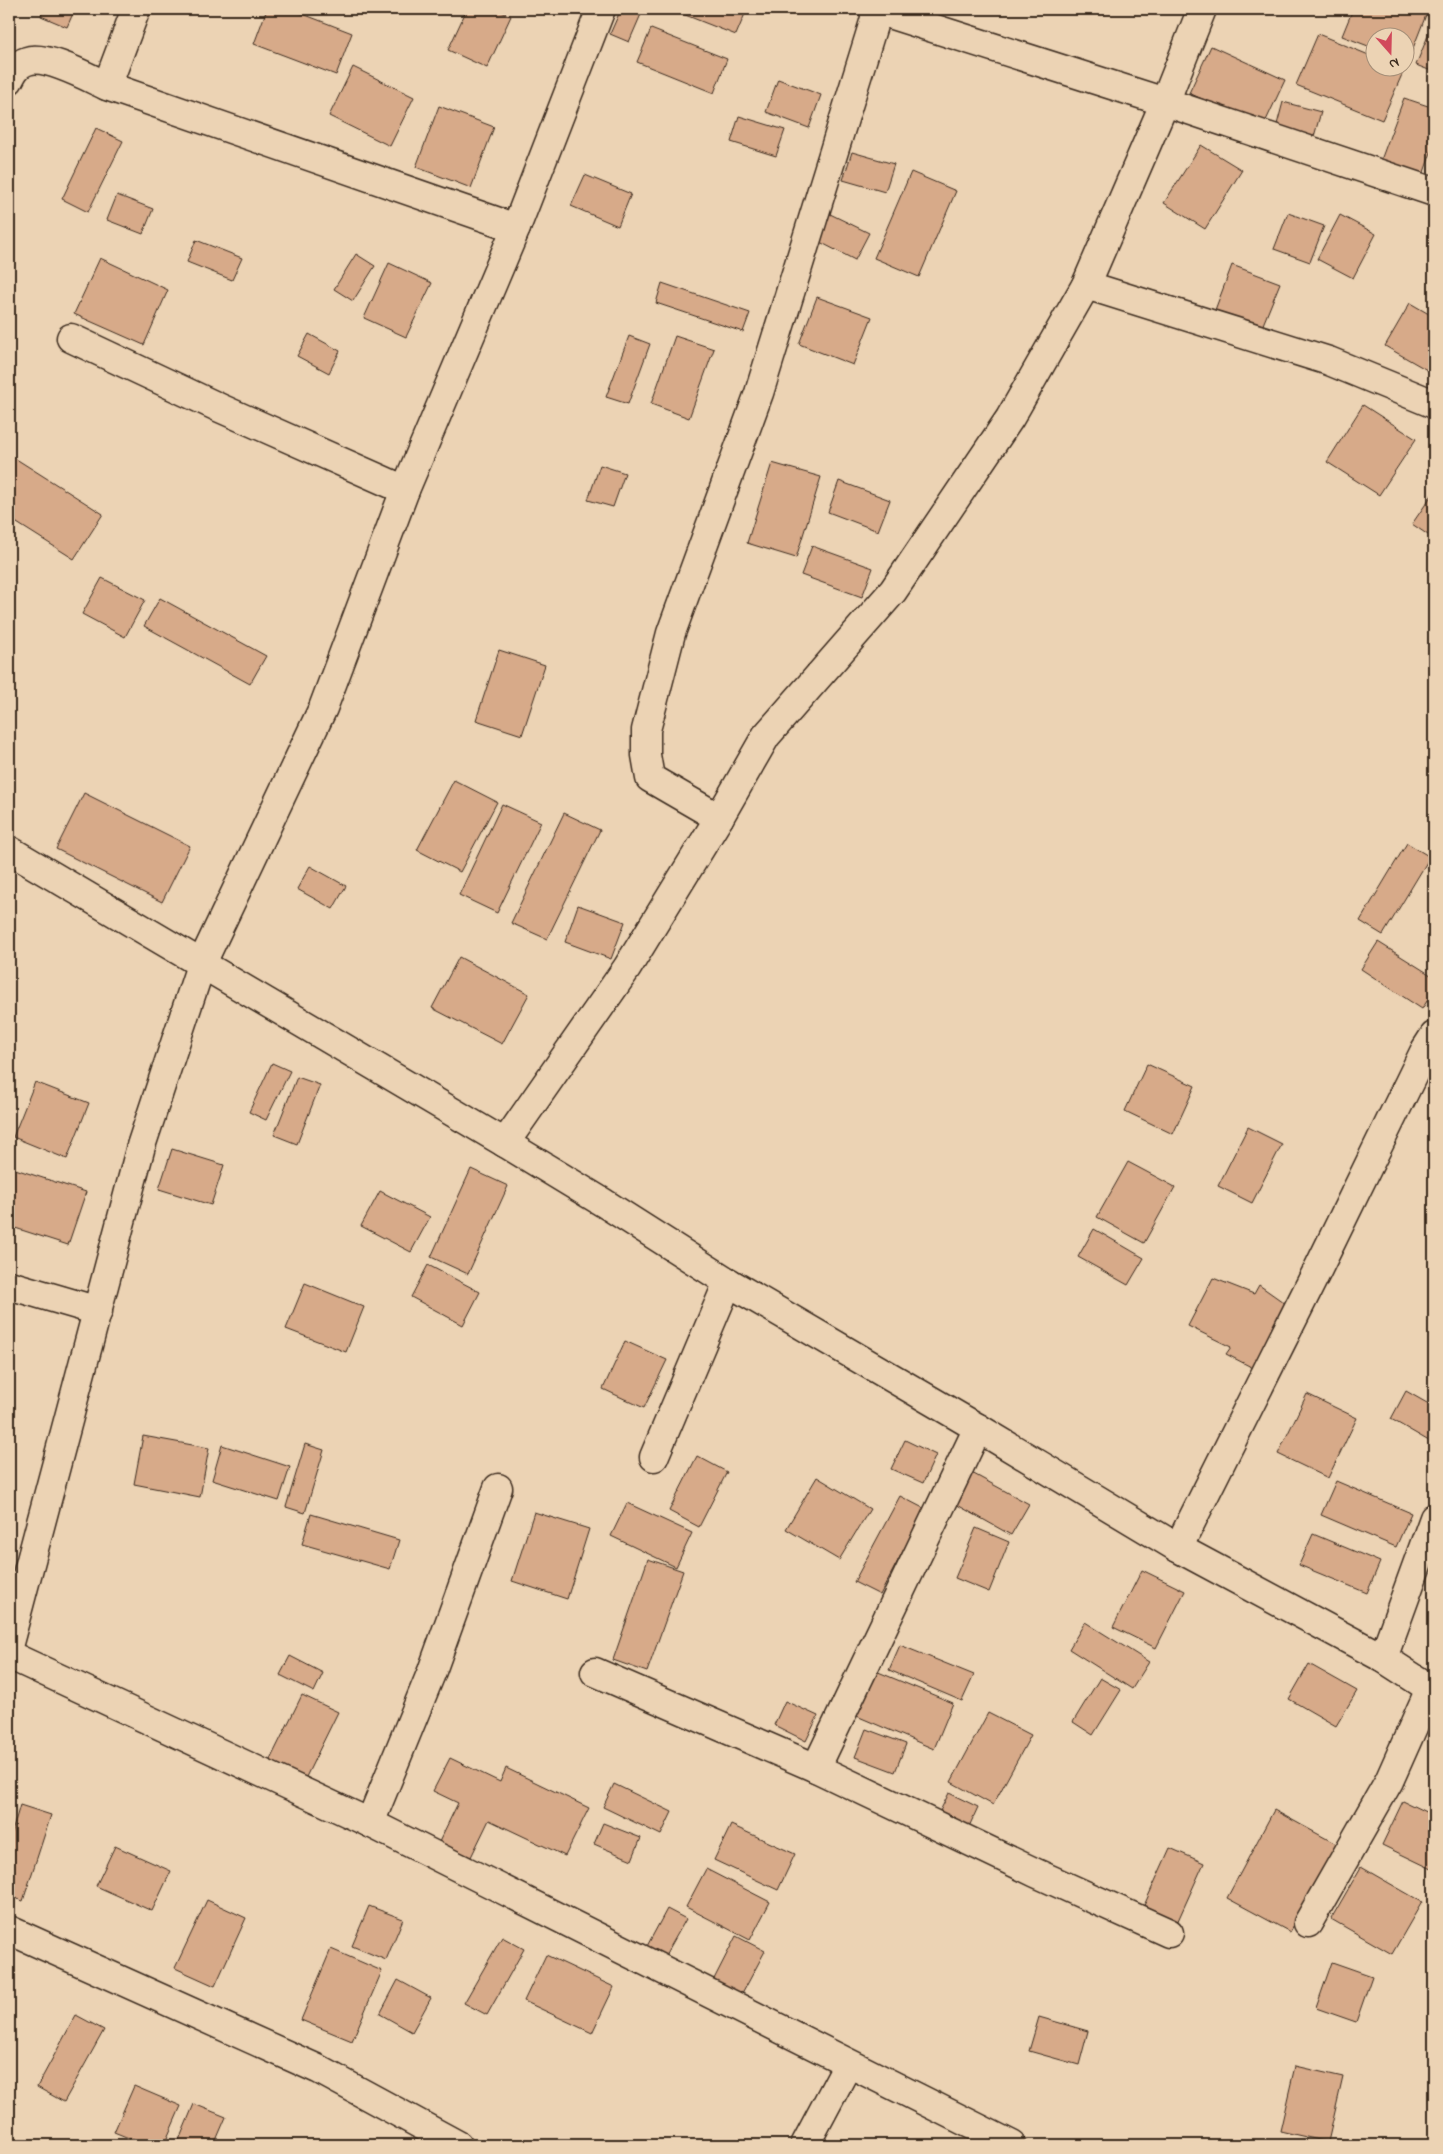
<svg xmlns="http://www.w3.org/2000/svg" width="1443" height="2154" viewBox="0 0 1443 2154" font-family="'Indie Flower',sans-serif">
	<rect width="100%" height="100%" fill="#ecd3b4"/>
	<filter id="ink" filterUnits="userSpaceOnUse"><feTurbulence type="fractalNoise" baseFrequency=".02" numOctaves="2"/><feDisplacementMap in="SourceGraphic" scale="10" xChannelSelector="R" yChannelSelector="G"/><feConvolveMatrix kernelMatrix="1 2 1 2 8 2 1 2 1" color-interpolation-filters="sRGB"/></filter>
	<g filter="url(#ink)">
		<!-- building -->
		<g fill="#d7aa89" stroke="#3b2a1e">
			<path d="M44,9H75L67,27L41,16Z"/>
			<path d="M267,9H290L352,33L336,75L254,44Z"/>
			<path d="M467,9H495L511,16L487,68L448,50Z"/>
			<path d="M621,9H634L642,12L629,42L610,34Z"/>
			<path d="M670,9H747L736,35Z"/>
			<path d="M1353,9H1408L1426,15L1408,61H1406V38H1376V49L1342,36Z"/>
			<path d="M1434,21V72L1416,65Z"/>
			<path d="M651,29L727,59L714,93L637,62Z"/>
			<path d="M1318,34L1376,58V68H1398L1404,70L1382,120L1296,85Z"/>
			<path d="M1211,46L1285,80L1263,127L1189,93Z"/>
			<path d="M353,67L414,97L390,146L329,116Z"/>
			<path d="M778,79L821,95L809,128L766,112Z"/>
			<path d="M1404,98L1434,108V144L1423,175L1381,160Z"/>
			<path d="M1283,102L1321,112L1311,147L1274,136Z"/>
			<path d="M439,106L494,127L471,188L416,167Z"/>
			<path d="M739,116L785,130L776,156L731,142Z"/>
			<path d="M96,128L123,141L88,212L62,199Z"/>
			<path d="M1201,145L1242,170L1205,229L1164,203Z"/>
			<path d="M852,152L894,164L885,192L843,180Z"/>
			<path d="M911,172L956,191L919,277L874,258Z"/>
			<path d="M585,175L631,194L618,226L571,206Z"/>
			<path d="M117,195L153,209L143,234L107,220Z"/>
			<path d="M828,213L869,233L855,260L814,239Z"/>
			<path d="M1288,213L1324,226L1310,262L1274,249Z"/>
			<path d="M1340,215L1376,234L1353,278L1317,259Z"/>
			<path d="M196,240L242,258L232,280L187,262Z"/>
			<path d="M356,254L375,266L353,301L334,289Z"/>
			<path d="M100,258L168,290L144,345L74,314Z"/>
			<path d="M389,263L432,283L406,337L364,318Z"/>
			<path d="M1232,265L1280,283L1262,327L1215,310Z"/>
			<path d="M662,283L750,313L743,332L656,303Z"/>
			<path d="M817,297L872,317L853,365L799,344Z"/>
			<path d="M1410,303L1434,317V374L1385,346Z"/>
			<path d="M309,334L340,351L329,373L297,356Z"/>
			<path d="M629,336L650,344L628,404L606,397Z"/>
			<path d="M675,336L714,349L689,418L651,404Z"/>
			<path d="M1363,405L1416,439L1379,495L1327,462Z"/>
			<path d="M13,457L103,514L74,559L9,518V464Z"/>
			<path d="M772,463L821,477L796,558L747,543Z"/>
			<path d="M600,465L625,473L613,507L588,500Z"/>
			<path d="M839,481L890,500L878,531L828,512Z"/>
			<path d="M1434,492V539L1412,524Z"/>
			<path d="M812,546L873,568L862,597L801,575Z"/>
			<path d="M102,578L145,600L125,637L82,614Z"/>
			<path d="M160,598L266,656L250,684L144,626Z"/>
			<path d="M499,650L545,665L522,735L476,720Z"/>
			<path d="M454,780L497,802L460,872L417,850Z"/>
			<path d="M84,793L190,846L162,902L56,849Z"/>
			<path d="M502,804L541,822L497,913L459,895Z"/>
			<path d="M564,813L600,830L547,939L511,923Z"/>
			<path d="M1407,843L1430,857L1383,935L1360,921Z"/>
			<path d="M310,866L346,886L333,909L297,889Z"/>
			<path d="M578,905L625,922L611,959L565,942Z"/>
			<path d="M1378,942L1434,977V990L1422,1009L1361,969Z"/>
			<path d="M459,957L529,994L502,1044L432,1008Z"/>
			<path d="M272,1063L290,1071L266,1120L249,1112Z"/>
			<path d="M1147,1064L1195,1086L1173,1134L1125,1111Z"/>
			<path d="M297,1077L320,1085L297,1144L274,1135Z"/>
			<path d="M35,1082L89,1103L67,1159L13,1137Z"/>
			<path d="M1248,1127L1282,1144L1252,1203L1218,1186Z"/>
			<path d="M172,1149L224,1165L211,1205L159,1189Z"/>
			<path d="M1128,1162L1175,1187L1144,1243L1097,1217Z"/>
			<path d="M9,1167L86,1192L68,1245L9,1226Z"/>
			<path d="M471,1169L508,1186L468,1274L431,1257Z"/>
			<path d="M380,1191L430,1217L411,1252L361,1226Z"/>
			<path d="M1094,1229L1144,1258L1128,1285L1078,1257Z"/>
			<path d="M428,1265L480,1292L463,1325L411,1297Z"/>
			<path d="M1213,1278L1254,1294L1259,1285L1286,1304L1257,1370L1226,1354L1231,1347L1188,1326Z"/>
			<path d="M305,1283L364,1307L346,1352L286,1329Z"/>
			<path d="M625,1341L667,1360L644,1408L603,1389Z"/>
			<path d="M1406,1391L1434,1407V1444L1391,1419Z"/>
			<path d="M1307,1394L1357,1418L1328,1478L1278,1454Z"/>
			<path d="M143,1436L209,1448L200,1497L134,1484Z"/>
			<path d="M905,1440L936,1455L923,1483L891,1469Z"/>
			<path d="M305,1444L324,1450L305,1513L286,1507Z"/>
			<path d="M222,1445L290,1467L279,1501L212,1480Z"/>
			<path d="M697,1456L727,1472L699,1527L669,1511Z"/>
			<path d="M970,1472L1029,1504L1011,1535L952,1502Z"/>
			<path d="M817,1477L870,1509L839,1560L786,1529Z"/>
			<path d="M1336,1481L1411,1513L1396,1547L1321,1515Z"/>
			<path d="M900,1496L925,1509L880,1595L854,1582Z"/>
			<path d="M627,1503L692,1533L676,1567L611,1536Z"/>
			<path d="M534,1512L589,1529L567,1599L512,1581Z"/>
			<path d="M311,1514L399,1540L390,1569L302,1544Z"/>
			<path d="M976,1528L1009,1542L989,1592L955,1578Z"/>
			<path d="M1313,1534L1380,1562L1367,1593L1299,1565Z"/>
			<path d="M648,1559L683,1571L647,1672L613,1660Z"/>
			<path d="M1142,1570L1185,1591L1156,1648L1113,1627Z"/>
			<path d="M1085,1622L1149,1662L1132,1689L1069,1649Z"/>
			<path d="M900,1645L974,1675L962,1701L889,1670Z"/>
			<path d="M290,1656L323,1673L314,1692L280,1675Z"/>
			<path d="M1309,1664L1357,1691L1336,1726L1289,1699Z"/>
			<path d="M871,1669L953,1703L934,1749L852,1714Z"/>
			<path d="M1100,1678L1121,1690L1093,1735L1073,1722Z"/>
			<path d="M302,1695L338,1712L305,1779L269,1762Z"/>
			<path d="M785,1701L818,1716L806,1741L774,1725Z"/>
			<path d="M988,1713L1031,1735L993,1805L951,1782Z"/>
			<path d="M866,1729L906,1744L895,1772L855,1757Z"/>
			<path d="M450,1758L500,1782L506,1768L589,1808L565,1856L489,1820L471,1857L439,1842L458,1803L433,1791Z"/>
			<path d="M614,1784L672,1812L661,1835L603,1807Z"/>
			<path d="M949,1793L978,1807L967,1831L937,1817Z"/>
			<path d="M1403,1801L1434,1816V1870L1382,1845Z"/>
			<path d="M20,1805L51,1815L23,1901L9,1896V1842Z"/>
			<path d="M1274,1810L1338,1845L1290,1932L1227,1898Z"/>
			<path d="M603,1823L641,1838L632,1860L594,1844Z"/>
			<path d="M731,1825L795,1854L778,1890L714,1860Z"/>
			<path d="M115,1846L171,1871L152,1911L96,1886Z"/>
			<path d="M1170,1848L1204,1863L1176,1925L1142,1910Z"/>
			<path d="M1361,1867L1422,1902L1392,1954L1331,1919Z"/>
			<path d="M706,1869L770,1902L750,1940L686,1907Z"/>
			<path d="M207,1900L246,1918L215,1986L175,1968Z"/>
			<path d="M369,1906L403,1919L386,1960L352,1946Z"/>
			<path d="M667,1909L686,1919L664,1958L646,1948Z"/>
			<path d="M736,1936L765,1951L741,1996L713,1981Z"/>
			<path d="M502,1937L524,1949L487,2015L464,2003Z"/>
			<path d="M331,1949L382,1971L352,2041L301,2020Z"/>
			<path d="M546,1955L614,1987L592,2033L524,2001Z"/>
			<path d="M1332,1962L1372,1976L1356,2022L1316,2008Z"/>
			<path d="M398,1980L431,1998L412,2032L380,2014Z"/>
			<path d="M76,2015L104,2030L64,2102L37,2087Z"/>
			<path d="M1039,2017L1088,2031L1079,2065L1029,2051Z"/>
			<path d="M1295,2066L1343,2077L1328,2142L1280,2131Z"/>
			<path d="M134,2086L181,2106L164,2145H146L114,2132Z"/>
			<path d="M194,2104L226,2117L214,2145H177Z"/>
		</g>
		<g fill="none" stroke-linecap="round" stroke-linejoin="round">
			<defs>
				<g id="street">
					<path d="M873,9L1165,102L1434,192"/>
					<path d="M9,80C13,72 17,64 27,61C46,54 89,78 107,86L516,228"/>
					<path d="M107,86L136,9"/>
					<path d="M1086,285L1329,361L1434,404"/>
					<path d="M71,338L220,408L405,490"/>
					<path d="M719,818L650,778L646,755V730L671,633L759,393L878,9"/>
					<path d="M201,965L323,708L405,490L516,228L601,9"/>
					<path d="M505,1143L627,968L719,818L766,736L893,591L1010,418L1086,285L1165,102L1202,9"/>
					<path d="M9,1285L98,1311"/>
					<path d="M654,1457L728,1282"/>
					<path d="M1178,1548L1317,1271L1425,1050L1434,1036"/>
					<path d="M9,1655L370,1823L1012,2145"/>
					<path d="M1383,1658L1434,1518"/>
					<path d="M595,1672L816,1768L1036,1873L1169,1933"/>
					<path d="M816,1768L978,1428"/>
					<path d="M370,1823L432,1671L498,1488"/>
					<path d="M1308,1923L1389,1781L1430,1689"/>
					<path d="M9,1930L318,2069L458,2145"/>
					<path d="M805,2145L848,2064"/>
				</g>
				<g id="secondary">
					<path d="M9,850L505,1143L604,1203L728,1282L978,1428L1178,1548L1383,1658L1434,1691"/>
					<path d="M9,1643L141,1146L201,965"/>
				</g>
			</defs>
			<!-- street casing -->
			<use href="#street" stroke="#3b2a1e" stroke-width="31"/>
			<!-- secondary casing -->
			<use href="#secondary" stroke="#3b2a1e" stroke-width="31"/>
			<!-- street -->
			<use href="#street" stroke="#ecd3b4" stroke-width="28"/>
			<!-- secondary -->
			<use href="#secondary" stroke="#ecd3b4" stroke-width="28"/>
		</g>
	</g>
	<!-- margin -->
	<rect width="1443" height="2154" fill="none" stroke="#ecd3b4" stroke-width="30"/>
	<rect x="15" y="15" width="1413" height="2124" fill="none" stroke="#3b2a1e" stroke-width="2" filter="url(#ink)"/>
	<!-- north arrow -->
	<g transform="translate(1390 52) rotate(160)"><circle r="24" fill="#ecd3b4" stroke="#a58f78"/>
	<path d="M0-4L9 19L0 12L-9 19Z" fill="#d1495b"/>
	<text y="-8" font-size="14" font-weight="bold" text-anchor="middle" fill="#3b2a1e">N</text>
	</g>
</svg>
